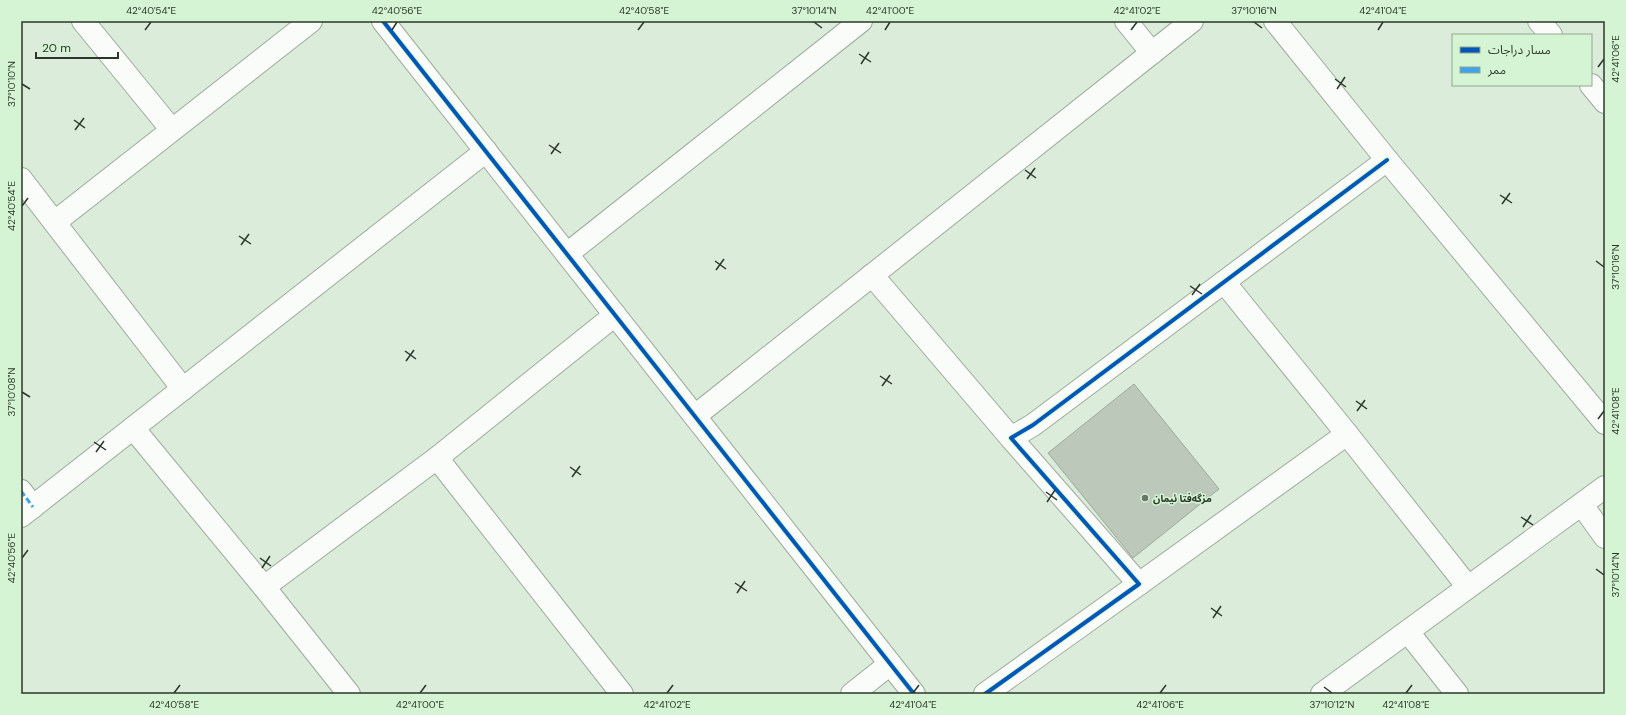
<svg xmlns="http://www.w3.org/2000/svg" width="1626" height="715" viewBox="0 0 1626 715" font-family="'DM Sans','Noto Sans Arabic',sans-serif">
	<rect width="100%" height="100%" fill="#dbecdb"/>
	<!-- building -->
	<path fill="#bbc8ba" stroke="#9ca99c" d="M1134,384L1219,489L1133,558L1048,453Z"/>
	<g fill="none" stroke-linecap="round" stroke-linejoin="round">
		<defs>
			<g id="minor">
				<path d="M83,21L172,130"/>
				<path d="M383,21L914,694"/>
				<path d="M1126,21L1152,53"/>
				<path d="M1275,21L1387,160L1605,423"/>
				<path d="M1539,21L1551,35"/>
				<path d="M1591,85L1605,102"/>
				<path d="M21,179L183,389"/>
				<path d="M55,222L311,21"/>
				<path d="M567,254L861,21"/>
				<path d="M872,275L1011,438"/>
				<path d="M1224,282L1347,434L1468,587"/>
				<path d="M695,416L1192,21"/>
				<path d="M133,428L264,587L437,458L622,694"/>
				<path d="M437,458L615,315"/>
				<path d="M21,491L33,507"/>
				<path d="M1582,505L1605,537"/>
				<path d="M21,516L486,151"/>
				<path d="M1139,584L1347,434"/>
				<path d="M264,587L349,694"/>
				<path d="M1408,632L1457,694"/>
				<path d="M852,694L890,664"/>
				<path d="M985,694L1139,584L1011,438L1033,425L1387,160"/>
				<path d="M1322,694L1605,487"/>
			</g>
		</defs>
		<!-- minor casing -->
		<use href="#minor" stroke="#9dab9d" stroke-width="24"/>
		<!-- minor -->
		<use href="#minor" stroke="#fafcfa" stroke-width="22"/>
		<!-- quiet -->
		<path stroke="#3ea3eb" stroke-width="3" stroke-dasharray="6 3" stroke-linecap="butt" d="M21,491L33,507"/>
		<defs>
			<g id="cycleway">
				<path d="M383,21L914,694"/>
				<path d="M985,694L1139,584L1011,438L1033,425L1387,160"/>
			</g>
		</defs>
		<!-- cycleway casing -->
		<use href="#cycleway" stroke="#d5f4d3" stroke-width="6"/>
		<!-- cycleway -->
		<use href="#cycleway" stroke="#0057b8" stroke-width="4"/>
	</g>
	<!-- ticks -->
	<path fill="none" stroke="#2b372a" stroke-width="1.5" d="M814,22L822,28M1254,22L1262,28M145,30L151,22M392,30L397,22M638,30L644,22M885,30L890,22M1131,30L1137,22M1378,30L1383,22M859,54L871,62M861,64L869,52M1598,67L1604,59M1335,79L1346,87M22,84L30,89M1337,89L1345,77M74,120L85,128M75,130L84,118M549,145L561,153M551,154L559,143M1025,170L1036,178M1027,179L1035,168M1500,195L1512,203M1502,204L1510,193M22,206L28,198M239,236L251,244M241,245L249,234M715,261L726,269M1596,261L1604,267M716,270L724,259M1190,286L1202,294M1192,295L1200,284M405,351L416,359M406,361L414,350M880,376L892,384M882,386L890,375M22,392L30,397M1356,401L1367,409M1357,411L1365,400M1598,419L1604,411M94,442L106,450M96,452L104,441M570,467L581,475M572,477L580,466M1046,492L1057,500M1047,502L1055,490M1521,517L1533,525M1523,527L1531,515M22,558L28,550M260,558L271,566M262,568L270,556M1596,569L1604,575M735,583L747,591M737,593L745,581M1211,608L1222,616M1213,618L1221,606M1324,687L1332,693M174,693L180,685M420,693L426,685M667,693L673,685M913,693L919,685M1160,693L1166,685M1406,693L1412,685"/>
	<!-- markers -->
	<circle fill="#697668" stroke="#d5f4d3" stroke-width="1.5" cx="1145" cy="498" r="4"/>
	<g text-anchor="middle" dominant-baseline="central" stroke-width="3" stroke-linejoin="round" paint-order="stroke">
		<!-- poi labels -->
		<g font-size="10" font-weight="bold" fill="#2b372a" stroke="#d5f4d3" text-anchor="start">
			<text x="1153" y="498">مزگەفتا ئيمان</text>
		</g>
	</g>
	<!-- border -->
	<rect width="1626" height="715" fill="none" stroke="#d5f4d3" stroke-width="44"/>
	<!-- legend -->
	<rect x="1452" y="34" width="140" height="52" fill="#d5f4d3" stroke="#91a88f"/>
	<rect x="1460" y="47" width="20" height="6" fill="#0057b8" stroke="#91a88f"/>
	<text x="1488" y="54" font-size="12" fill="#2b372a">مسار دراجات</text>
	<rect x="1460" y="67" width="20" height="6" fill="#3ea3eb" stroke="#91a88f"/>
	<text x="1488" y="74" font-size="12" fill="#2b372a">ممر</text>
	<!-- scale -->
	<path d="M36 52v6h82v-6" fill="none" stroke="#2b372a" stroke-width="2"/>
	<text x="42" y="52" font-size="12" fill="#2b372a" stroke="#d5f4d3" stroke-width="3" paint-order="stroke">20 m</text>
	<rect x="22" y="22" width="1582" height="671" fill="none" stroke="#2b372a" stroke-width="1.5"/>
	<g font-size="10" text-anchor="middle" fill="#2b372a">
		<text x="151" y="14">42°40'54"E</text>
		<text x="397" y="14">42°40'56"E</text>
		<text x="644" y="14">42°40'58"E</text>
		<text x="814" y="14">37°10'14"N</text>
		<text x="890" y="14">42°41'00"E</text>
		<text x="1137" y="14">42°41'02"E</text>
		<text x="1254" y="14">37°10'16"N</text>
		<text x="1383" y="14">42°41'04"E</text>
		<text transform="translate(1615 59) rotate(-90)" y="4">42°41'06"E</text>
		<text transform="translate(11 84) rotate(-90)" y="4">37°10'10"N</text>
		<text transform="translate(11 206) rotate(-90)" y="4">42°40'54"E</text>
		<text transform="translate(1615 267) rotate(-90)" y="4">37°10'16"N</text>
		<text transform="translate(11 392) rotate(-90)" y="4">37°10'08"N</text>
		<text transform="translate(1615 411) rotate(-90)" y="4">42°41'08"E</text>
		<text transform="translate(11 558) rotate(-90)" y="4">42°40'56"E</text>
		<text transform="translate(1615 575) rotate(-90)" y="4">37°10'14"N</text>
		<text x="174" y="708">42°40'58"E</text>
		<text x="420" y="708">42°41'00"E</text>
		<text x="667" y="708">42°41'02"E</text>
		<text x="913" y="708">42°41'04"E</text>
		<text x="1160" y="708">42°41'06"E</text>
		<text x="1332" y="708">37°10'12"N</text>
		<text x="1406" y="708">42°41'08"E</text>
	</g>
</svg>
